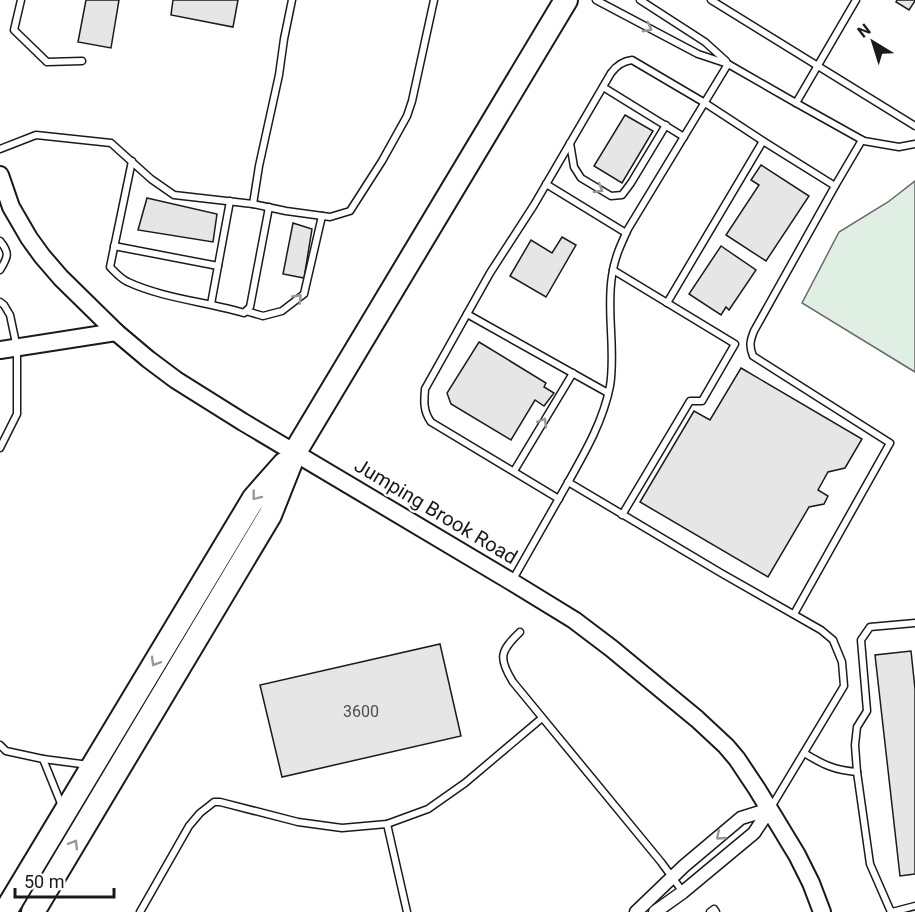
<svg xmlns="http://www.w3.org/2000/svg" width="915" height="912" viewBox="0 0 915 912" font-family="Roboto,sans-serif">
	<rect width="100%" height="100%" fill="#fff"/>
	<!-- green -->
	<path fill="#e0efe3" stroke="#6a6a6a" stroke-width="1.5" d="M915,181V372L802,303L839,232L888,202Z"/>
	<!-- building -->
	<g fill="#e6e6e6" stroke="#1a1a1a" stroke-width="1.5">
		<path d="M86,0H119L111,48L78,42Z"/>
		<path d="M173,0H238L233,27L171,15Z"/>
		<path d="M897,0H915V1L909,10L896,2Z"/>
		<path d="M625,115L653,131L622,183L594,166Z"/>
		<path d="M761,165L809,196L766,261L726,235L759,185L751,180Z"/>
		<path d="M147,198L217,214L213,242L138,230Z"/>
		<path d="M293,223L312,229L304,278L283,274Z"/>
		<path d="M562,237L576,245L546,297L510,276L531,240L552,253Z"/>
		<path d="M721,246L756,270L729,310L726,307L721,315L689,294Z"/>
		<path d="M479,342L546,383L544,387L554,393L544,406L535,400L511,440L451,404L447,393Z"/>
		<path d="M741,368L862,439L845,468L828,472L818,490L828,496L824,504L809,507L768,577L640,502L694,411L710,420Z"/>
		<path d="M440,644L461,736L282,777L260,685Z"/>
		<path d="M911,651L915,689V874L900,876L875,655Z"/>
	</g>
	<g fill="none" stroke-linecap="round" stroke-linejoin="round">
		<defs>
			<g id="lane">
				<path d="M21,0L14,30L47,62L82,61"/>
				<path d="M596,0L698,54L728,64L796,103L856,0"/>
				<path d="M640,0L705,42L726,61"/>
				<path d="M711,0L915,126"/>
				<path d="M603,87L684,137"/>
				<path d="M796,103L864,141L899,147L915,144"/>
				<path d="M570,143L574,167L581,178L611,196L622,195L631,183L666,125"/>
				<path d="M0,149L36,135L111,143L151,179L174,195L253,204L286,211L330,217L350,211L382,161L407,116L412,101L434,0"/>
				<path d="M132,161L110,267C115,272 121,279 128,282C162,298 207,302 244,313L250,307L269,207"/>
				<path d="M546,184L626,233"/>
				<path d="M253,204L259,166L279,75L284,39L292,0"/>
				<path d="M0,241C10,253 8,257 0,270"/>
				<path d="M114,246L218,266L230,201"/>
				<path d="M613,270L735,344L702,401H690L622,515"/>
				<path d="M0,302L4,305L10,315L17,348V414L0,448"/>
				<path d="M667,303L763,141L835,186L862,140"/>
				<path d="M211,304L218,266"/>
				<path d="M246,311L263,316L282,311L304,294L322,216"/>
				<path d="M467,314L608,393"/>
				<path d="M514,471L573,373"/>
				<path d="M568,482L721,573L821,630L833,640L842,662L844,686L770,809"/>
				<path d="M559,499L431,422C423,411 424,401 425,389L490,273L534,205L611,73C617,65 623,61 632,60L705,103L763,141"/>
				<path d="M512,581C530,549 548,518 566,486C584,454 603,422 610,386C616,349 606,312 612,276C614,259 621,244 628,229L728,64"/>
				<path d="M794,614L890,443L753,356C749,346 750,341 754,331L835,186"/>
				<path d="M520,632C500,651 498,658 513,682L661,862L683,892"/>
				<path d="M0,745L6,751L43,759L89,765"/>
				<path d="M804,753C824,765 834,770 857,772"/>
				<path d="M43,759L62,806"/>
				<path d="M387,824L407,912"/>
				<path d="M140,912L189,826L200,813L209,806L214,802H220L298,822L342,828L387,824L428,809L465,783L542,718"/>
				<path d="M710,912L714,909L716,912"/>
				<path d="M891,912L870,864L857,772L855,745L857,727L867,711L861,640L870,627L915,623"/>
				<path d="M892,912L915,906"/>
			</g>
			<g id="street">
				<path d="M636,912L684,866L741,818L770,809"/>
				<path d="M655,912L683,892L754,833L770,809"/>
			</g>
			<g id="secondary">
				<path d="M0,175L11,207L29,238L42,256L61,278L116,332L148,359L176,380L243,422L512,582L574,620L611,648L697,719L726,746L737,759L757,789L797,855L811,883L822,912"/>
				<path d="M0,350L116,332"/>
			</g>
			<g id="highway">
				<path d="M5,912L254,498L284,464"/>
				<path d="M33,912L270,515L295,452L566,0"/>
			</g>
		</defs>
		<!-- lane casing -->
		<use href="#lane" stroke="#1a1a1a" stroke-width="9"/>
		<!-- street casing -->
		<use href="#street" stroke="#1a1a1a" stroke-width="15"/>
		<!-- secondary casing -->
		<use href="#secondary" stroke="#1a1a1a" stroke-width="20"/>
		<!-- highway casing -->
		<use href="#highway" stroke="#1a1a1a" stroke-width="26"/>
		<!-- lane -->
		<use href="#lane" stroke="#fff" stroke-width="6"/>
		<!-- street -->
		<use href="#street" stroke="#fff" stroke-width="12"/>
		<!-- secondary -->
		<use href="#secondary" stroke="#fff" stroke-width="16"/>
		<!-- highway -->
		<use href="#highway" stroke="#fff" stroke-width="22"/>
	</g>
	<!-- one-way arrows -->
	<defs><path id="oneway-chevron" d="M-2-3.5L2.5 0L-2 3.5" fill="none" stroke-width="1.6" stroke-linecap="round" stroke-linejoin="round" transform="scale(1.5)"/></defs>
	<g stroke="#989898">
		<use href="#oneway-chevron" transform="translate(648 28) rotate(28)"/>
		<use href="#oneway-chevron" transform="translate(599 189) rotate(31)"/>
		<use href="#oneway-chevron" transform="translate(298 298) rotate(-46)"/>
		<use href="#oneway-chevron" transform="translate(543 422) rotate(-59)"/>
		<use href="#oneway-chevron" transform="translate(256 496) rotate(128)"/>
		<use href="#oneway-chevron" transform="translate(155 662) rotate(121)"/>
		<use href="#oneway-chevron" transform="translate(720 836) rotate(139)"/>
		<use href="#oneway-chevron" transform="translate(74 844) rotate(-59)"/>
	</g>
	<g text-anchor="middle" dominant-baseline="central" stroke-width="4.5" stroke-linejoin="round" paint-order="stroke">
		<!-- number labels -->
		<g font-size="16" fill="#4d4d4d">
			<text x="361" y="711">3600</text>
		</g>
		<!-- street labels -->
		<g font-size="20" fill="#1a1a1a" stroke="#fff">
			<text transform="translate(436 511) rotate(31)">Jumping Brook Road</text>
		</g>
	</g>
	<!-- north arrow -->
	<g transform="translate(873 42) rotate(322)" stroke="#ffffff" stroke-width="4.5" paint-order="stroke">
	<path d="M0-4.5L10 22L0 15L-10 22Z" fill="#1a1a1a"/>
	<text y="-9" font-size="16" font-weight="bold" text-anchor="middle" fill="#1a1a1a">N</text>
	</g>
	<!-- scale -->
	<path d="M15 888v9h99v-9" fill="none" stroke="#1a1a1a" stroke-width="3"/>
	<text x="24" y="888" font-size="18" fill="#1a1a1a" stroke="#ffffff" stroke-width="4.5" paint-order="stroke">50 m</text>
</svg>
